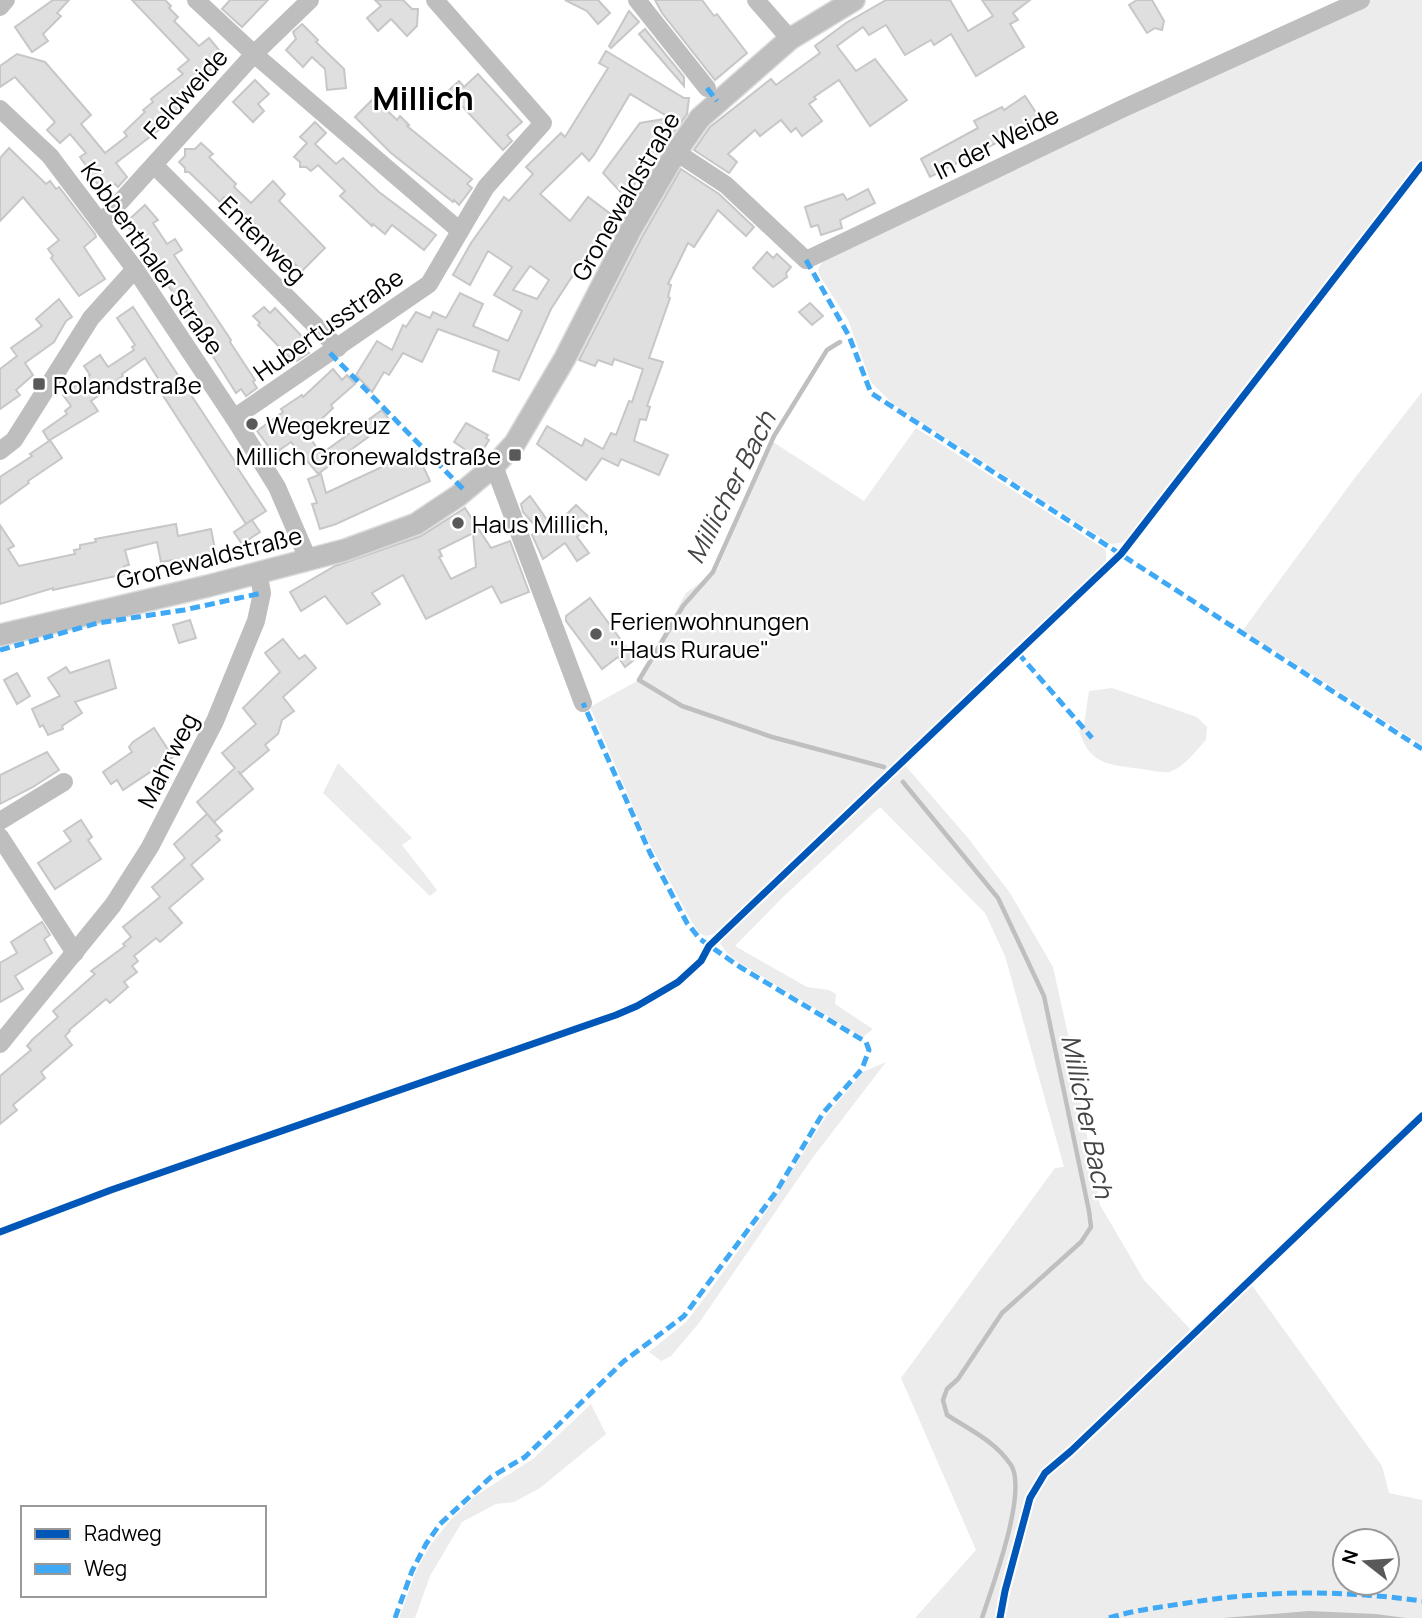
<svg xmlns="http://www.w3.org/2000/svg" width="1422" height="1618" viewBox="0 0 1422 1618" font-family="Manrope,sans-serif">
	<rect width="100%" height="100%" fill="#fff"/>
	<!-- green -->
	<g fill="#ececec" fill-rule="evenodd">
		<path d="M1369,0H1422V160L1130,537L1121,543L1111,544L893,404L871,382L848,320L820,276L818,270L824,258Z"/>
		<path d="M1422,392V745L1243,630L1354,479Z"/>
		<path d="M916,428L1106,550V563L1103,569L764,889L714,934L706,936L699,933L689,917L647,839L590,707L637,681L686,593L717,570L773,442L864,501Z"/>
		<path d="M1112,688L1197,717L1207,727L1206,740C1197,749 1183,769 1169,772C1162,773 1150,770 1142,769C1110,765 1089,765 1079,730L1084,725L1089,691Z"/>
		<path d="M338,763L412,838L402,845L437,890L430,896L323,793Z"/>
		<path d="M904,764L968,838L1010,893L1053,967L1069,1039L1100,1205L1144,1280L1192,1331L1239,1287L1244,1291L1251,1284L1382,1466L1389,1493L1422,1500V1618H915L976,1550L901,1378L1055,1168L1064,1167L1005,956L985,913L880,807L782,898L735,946L807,987L829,990L836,994L835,1004L873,1029L863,1037L738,962L727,953L719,942ZM1345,1541H1387V1583H1345Z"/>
		<path d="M886,1062L811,1160L699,1323L671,1356L661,1361L649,1352L686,1322L706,1296L766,1212L827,1115L863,1072Z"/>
		<path d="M591,1404L606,1434L540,1488L514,1502L496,1504L462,1522L430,1576L415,1618H399L417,1569L431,1544L449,1522L474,1497L534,1458Z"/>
	</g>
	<!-- water -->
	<path fill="#bfbfbf" d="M1309,1611L1376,1614L1406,1618H1223Z"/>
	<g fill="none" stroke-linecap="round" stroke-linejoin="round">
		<!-- stream -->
		<g stroke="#bfbfbf" stroke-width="4.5">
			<path d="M840,342L827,350L774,436L713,572L683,606L639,680L682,706L772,737L884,767"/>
			<path d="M903,782L998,898L1044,996L1089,1211L1091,1227L1081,1242L1002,1313L958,1379L947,1389L943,1400L947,1415C970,1430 995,1441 1011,1465C1028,1492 992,1587 982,1618"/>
		</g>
	</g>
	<!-- building -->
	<g fill="#dfdfdf" stroke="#c7c7c7" stroke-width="2" fill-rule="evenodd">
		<path d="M53,0H69L57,13L61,16L43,34L48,41L32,52L15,27Z"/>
		<path d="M132,0H165L171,6L169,8L178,17L174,21L199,46L209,38L224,56L212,65L214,67L172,101L178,108L157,128L159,130L116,163L127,177L118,187L115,184L104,192L85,168L87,167L80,157L86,153L70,134L60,143L47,130L55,122L15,77L0,87V66L17,54L45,62L91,115L81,124L105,153L127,136L124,132L145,112L143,110L153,102L151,99L183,74L178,69L189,60Z"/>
		<path d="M230,0H268L242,27L222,9Z"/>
		<path d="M375,0H403L412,9H418L417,26L407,36L391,19L378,31L367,18L381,6Z"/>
		<path d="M565,0H598L610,13L598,24L587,11Z"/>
		<path d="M655,0H702L714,16L717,14L747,53L715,80L662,13Z"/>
		<path d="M886,0H950L968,31L993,16L982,0H1030L1013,13L1018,20L1010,24L1024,47L976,76L951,34L934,45L931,40L905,55L886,25L869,35L863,27L837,46L856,71L875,59L907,100L870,126L839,80L814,97L816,99L809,104L822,121L802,136L796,128L791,132L781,120L760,136L755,130L728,154L737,162L729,173L694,150L710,127L771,79L776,85L820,53L815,46L846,23Z"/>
		<path d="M1137,0H1152L1164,21L1162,30L1155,28L1147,33L1129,5Z"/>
		<path d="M629,11L639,22L611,48L609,46Z"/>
		<path d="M302,24L318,40L316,42L344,69L346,88L327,90L325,69L312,57L303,67L286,50L296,39L293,32Z"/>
		<path d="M645,29L684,77V86L639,34Z"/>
		<path d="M606,51L684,98H689L687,114L625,197L603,173L640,123L670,118L630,94L594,155L589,161L582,153L540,194L570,221L588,197L612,215L551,309L519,380L493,371L499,351L438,329L422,362L403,353L389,375L384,372L372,392L356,375L377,341L392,350L403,325L406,327L416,312L430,318L433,312L446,318L460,293L483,304L473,326L508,341L522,311L494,295L512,267L488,251L470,285L453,275L471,243L504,197L509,201L533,174L526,167L561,133L565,137L608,68L599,63ZM530,266L549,280L537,299L513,290Z"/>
		<path d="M478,74L522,122L507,135L512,141L503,150L448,91L459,81L464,87Z"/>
		<path d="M255,80L269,94L258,104L264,111L253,122L233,102Z"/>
		<path d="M1025,96L1039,117L1014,134L930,177L921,159L978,128L974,121L1002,107L1004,110Z"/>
		<path d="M374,98L397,120L400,116L409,125L407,126L472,179L467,184L472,188L459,205L454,200L453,202L391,153L355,117Z"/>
		<path d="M315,122L326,133L315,144L336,164L343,158L379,192L436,235L424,250L392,225L385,234L373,224L372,226L340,196L345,191L318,165L311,171L306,167H300V162L294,157L307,143L300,137Z"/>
		<path d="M201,143L213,154L209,157L236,184L234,187L251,203L273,181L285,194L279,201L325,248L302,271L295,264L288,271L277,260L265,239H251L255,224L228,197L227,199L224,197L220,202L189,172H185V168L179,162L185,156V149H195Z"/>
		<path d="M9,148L46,184L50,181L56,189L59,187L95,234L96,237L84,247L105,279L79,296L51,258L53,256L48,249L59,240L23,197L0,221V158Z"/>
		<path d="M681,169L719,194L754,227L746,236L718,210L694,247L688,243L668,284L671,285L668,297L670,298L649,358L663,362L647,406L650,407L646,420L640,419L634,441L668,455L659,475L621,459L618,466L602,458L586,480L537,444L547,426L582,446L585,439L603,449L611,433L616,435L629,401L632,402L643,369L614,359L612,365L598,360L595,366L579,360L642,237Z"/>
		<path d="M868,189L875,203L840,220L842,228L821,235L818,225L811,227L805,207L843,194L847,200Z"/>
		<path d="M145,205L158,220L153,223L167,244L175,239L182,250L174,255L231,340L230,342L255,380L253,382L257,388L246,396L241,389L236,393L185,312L187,311L163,279L144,246L125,223Z"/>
		<path d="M767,252L773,258L777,254L791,267L786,273L787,277L773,287L753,268Z"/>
		<path d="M59,299L72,317L66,321L54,342L25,363L33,375L16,390L20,395L0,409V369L17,356L11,348L42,326L36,319Z"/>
		<path d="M810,303L823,316L812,325L799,312Z"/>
		<path d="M133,307L236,463L235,464L266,511L246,524L162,394L166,391L145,358L122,374L123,376L117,380L118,382L91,401L98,411L50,440L62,458L28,481L29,483L0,504V477L32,456L30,454L49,441L43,431L67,414L65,411L71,406L63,395L90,375L84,366L100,355L108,367L134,350L132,347L135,345L117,318Z"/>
		<path d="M264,307L270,313L275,308L294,328L308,343L303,348L309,353L297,361L293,357L291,359L258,325L260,323L253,316Z"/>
		<path d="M333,369L342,380L347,375L355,384L331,405L333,408L307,433L321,454L382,410L390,421L318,474L291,442L274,454L257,431L283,412L281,409L302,395L303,397Z"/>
		<path d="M466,423L488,435L486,438L489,440L478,458L454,442Z"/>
		<path d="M416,451L430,481L336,524L320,529L312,504L317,503L308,479L321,474L326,493Z"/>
		<path d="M530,496L553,528L576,505L593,521L577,537L589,553L577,561L565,543L543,559L532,535L538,529L523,512L521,504Z"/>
		<path d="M465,508L491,548L510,541L529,592L501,603L492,586L426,619L403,575L372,593L380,604L347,624L325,596L301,611L290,592L335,566L421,536ZM473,533L476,567L451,579L439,557L442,556L439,550Z"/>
		<path d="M252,520L260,532L242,544L234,532Z"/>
		<path d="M176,524L178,536L211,529L216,554L177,562L173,560L161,562L157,542L125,550L129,565L124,566L125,574L53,590V588L0,604V525L14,546L8,549L19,566L75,554L74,550L80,549V545L96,542L95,539Z"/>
		<path d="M590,598L635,659L625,667L618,657L602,669L566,621V616Z"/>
		<path d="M190,620L196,638L179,643L173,625Z"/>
		<path d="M283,639L299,659L305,655L316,668L283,697L294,711L282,720L278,734L265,745L269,750L240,774L238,771L253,789L214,822L197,802L235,768L222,753L256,724L243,708L280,672L265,653Z"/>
		<path d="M109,660L116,688L75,702L82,713L62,726L63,729L48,735L43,725L40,727L32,709L60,696L48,678L66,667L70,673Z"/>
		<path d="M17,673L30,696L17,704L4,680Z"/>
		<path d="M154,728L173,757L123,790L117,780L111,784L103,772L132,752L129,747L133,742Z"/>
		<path d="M47,752L59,770L33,787L0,804V775Z"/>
		<path d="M207,814L222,831L216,836L220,840L191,865L203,879L169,908L182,923L160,942L156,938L134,956L138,961L132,966L137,972L124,982L128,987L110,1003L106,999L69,1030L70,1031L65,1036L72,1045L41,1072L45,1078L13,1105L17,1110L0,1124V1076L31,1050L27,1046L32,1040L58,1017L53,1011L95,974L91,971L125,946L123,944L131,937L123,927L160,897L152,887L185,858L174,844Z"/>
		<path d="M81,820L92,837L88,840L101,859L55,889L38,863L71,841L64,831Z"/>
		<path d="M42,922L50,935L44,939L52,953L15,976L23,989L0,1002V963L17,953L11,942Z"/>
	</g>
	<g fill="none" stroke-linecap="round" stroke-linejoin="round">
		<defs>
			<path id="major" d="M0,635L208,586L345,550L416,524L458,496L494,466L515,443L565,358L630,231L676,152L700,118L790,39L854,0"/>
		</defs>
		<!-- major casing -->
		<use href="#major" stroke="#dbdbdb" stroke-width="24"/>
		<!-- minor -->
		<g stroke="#bebebe" stroke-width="18">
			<path d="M196,0L254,54L460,231"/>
			<path d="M637,0L707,88"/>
			<path d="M756,0L790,39"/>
			<path d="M0,7L6,0"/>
			<path d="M0,109L50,156L135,269L234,418L277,487L308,559"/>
			<path d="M676,152L726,185L806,260L1124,108L1361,0"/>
			<path d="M154,165L338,348"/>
			<path d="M101,223L254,54L310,0"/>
			<path d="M234,418L429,284L486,187L543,123L435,0"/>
			<path d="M0,451L14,440L91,318L135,269"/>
			<path d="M494,466L583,703"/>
			<path d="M0,821L64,782"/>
			<path d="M0,837L75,953"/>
			<path d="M0,1044L113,905L150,847L215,721L256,621L262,593L258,572"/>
		</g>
		<!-- major -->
		<use href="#major" stroke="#bebebe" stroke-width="21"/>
		<!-- quiet -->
		<g stroke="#3fa9f5" stroke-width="5" stroke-dasharray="10 5" stroke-linecap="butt">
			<path d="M707,88L717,101"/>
			<path d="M806,260L849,336L871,393L1422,749"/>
			<path d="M330,353L465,491"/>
			<path d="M0,650L98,623L184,610L262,593"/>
			<path d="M1018,653L1092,738"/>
			<path d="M395,1618L412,1571L426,1544L440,1524L491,1477L525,1457L624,1361L684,1316L776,1192L823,1113L862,1069L869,1050L866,1042L740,967L700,939L687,923L650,853L583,703"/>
			<path d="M1109,1618C1135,1610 1161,1607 1187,1603C1266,1590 1343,1590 1422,1601"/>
		</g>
		<defs>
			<g id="cycleway">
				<path d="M0,1232L111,1190L616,1015L637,1006L678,982L701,961L709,946L777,881L1121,554L1422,165"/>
				<path d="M1000,1618L1005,1591L1030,1498L1045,1473L1071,1451L1422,1116"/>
			</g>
		</defs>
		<!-- cycleway casing -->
		<use href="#cycleway" stroke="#fff" stroke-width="11"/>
		<!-- cycleway -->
		<use href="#cycleway" stroke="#0057b8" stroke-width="7"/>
	</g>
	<!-- markers -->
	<g fill="#595959" stroke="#fff" stroke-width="2.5">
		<rect x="32" y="377" width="14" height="14" rx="3.5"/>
		<circle cx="252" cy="424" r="7"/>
		<rect x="508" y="448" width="14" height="14" rx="3.5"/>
		<circle cx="458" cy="523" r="7"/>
		<circle cx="596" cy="634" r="7"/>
	</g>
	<g text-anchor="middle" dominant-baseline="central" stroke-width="5" stroke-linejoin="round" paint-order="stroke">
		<!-- street labels -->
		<g font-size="24" fill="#000" stroke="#fff">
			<text transform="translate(185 93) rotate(-48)">Feldweide</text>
			<text transform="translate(996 142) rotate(-26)">In der Weide</text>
			<text transform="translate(625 196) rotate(-60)">Gronewaldstraße</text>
			<text transform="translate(263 239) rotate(45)">Entenweg</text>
			<text transform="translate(153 258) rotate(55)">Kobbenthaler Straße</text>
			<text transform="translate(328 324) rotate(-35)">Hubertusstraße</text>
			<text transform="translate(209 557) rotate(-14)">Gronewaldstraße</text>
			<text transform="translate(167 760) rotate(-63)">Mahrweg</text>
		</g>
		<!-- poi labels -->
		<g font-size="24" fill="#000" stroke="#fff" text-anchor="start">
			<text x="53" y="384">Rolandstraße</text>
			<text x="266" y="424">Wegekreuz</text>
			<text x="501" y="455" text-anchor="end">Millich Gronewaldstraße</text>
			<text x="472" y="523">Haus Millich,</text>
			<text x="610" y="620">Ferienwohnungen<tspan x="610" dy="28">"Haus Ruraue"</tspan></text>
		</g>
		<!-- water labels -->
		<g font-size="26" font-style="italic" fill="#444" stroke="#fff">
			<text transform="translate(730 487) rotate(-63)">Millicher Bach</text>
			<text transform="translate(1088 1116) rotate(78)">Millicher Bach</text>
		</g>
		<!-- district labels -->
		<g font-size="32" font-weight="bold" fill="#000" stroke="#fff">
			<text x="423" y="98">Millich</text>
		</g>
	</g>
	<!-- legend -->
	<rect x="21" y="1506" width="245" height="91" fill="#ffffff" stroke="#999999" stroke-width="2"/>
	<rect x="35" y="1529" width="35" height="10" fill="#0057b8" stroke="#999999" stroke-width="2"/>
	<text x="84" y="1541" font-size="21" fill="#000000">Radweg</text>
	<rect x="35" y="1564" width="35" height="10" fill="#3fa9f5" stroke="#999999" stroke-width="2"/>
	<text x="84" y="1576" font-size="21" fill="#000000">Weg</text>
	<!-- north arrow -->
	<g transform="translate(1366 1562) rotate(287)"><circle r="33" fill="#ffffff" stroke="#999999" stroke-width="2"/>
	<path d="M0-5L12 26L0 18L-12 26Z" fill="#595959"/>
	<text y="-10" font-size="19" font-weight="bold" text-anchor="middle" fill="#000000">N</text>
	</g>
</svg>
